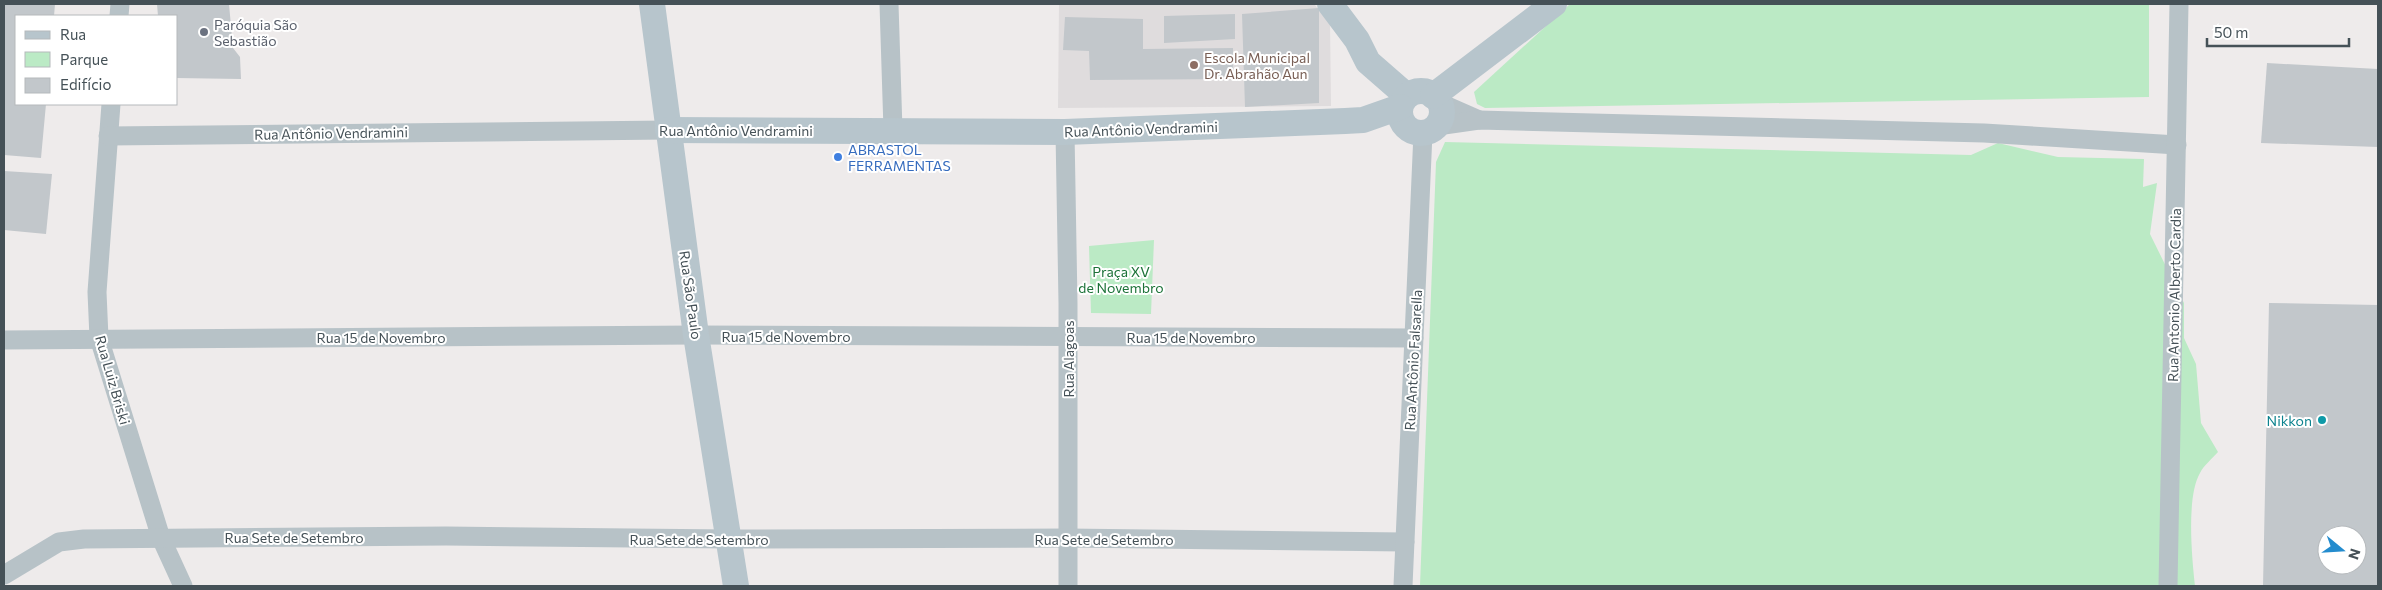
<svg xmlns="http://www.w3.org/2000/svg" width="2382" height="590" viewBox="0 0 2382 590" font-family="Commissioner,sans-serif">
	<rect width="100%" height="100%" fill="#eeebeb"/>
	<!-- education -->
	<path fill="#dfdcdd" d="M1059,4H1314L1330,23L1331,106L1058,108Z"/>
	<!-- green -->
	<g fill="#bbeac5">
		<path d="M1570,4H2149V97L1485,108L1477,104L1474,92Z"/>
		<path d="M1445,142L1971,155L1998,143L2058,157L2144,159L2143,187L2157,183L2150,234L2184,303V338L2196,364L2201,423L2218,452C2212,459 2204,465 2200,473C2186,497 2192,559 2195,586H1420L1436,162Z"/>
		<path d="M1154,240L1151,314L1091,313L1089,246Z"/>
	</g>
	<!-- building -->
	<g fill="#c2c7cb" fill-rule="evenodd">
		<path d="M4,4H55L54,16H16V104H46L41,158L4,155Z"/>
		<path d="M157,4H229L233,48L240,57L241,79L176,78V16H158Z"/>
		<path d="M1319,8V103L1245,107L1242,14Z"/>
		<path d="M1235,14V39L1164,43V16Z"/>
		<path d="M1065,17L1143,19V49L1233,48V79L1090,80L1089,51L1063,50Z"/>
		<path d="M2267,63L2378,69V147L2261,143Z"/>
		<path d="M4,171L52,174L46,234L4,230Z"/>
		<path d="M2269,303L2378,305V586H2263ZM2327,535H2357V565H2327Z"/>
	</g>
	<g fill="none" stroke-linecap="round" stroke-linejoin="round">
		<!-- street -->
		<g stroke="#b7c2c7" stroke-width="19">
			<path d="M889,4L893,130"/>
			<path d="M119,16L120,4"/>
			<path d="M1438,102L1479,120"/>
			<path d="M111,104L97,292L99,338L161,538L183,586"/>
			<path d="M1437,126L1479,120L1984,133L2177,145"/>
			<path d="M1065,132L1068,303V586"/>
			<path d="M108,136L668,130"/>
			<path d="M4,340L696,335L1414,338"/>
			<path d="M4,575L59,542L84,539L446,536L730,539L1068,538L1405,542"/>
			<path d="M1403,586L1423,133"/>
			<path d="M2168,586L2179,4"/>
		</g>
		<!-- secondary -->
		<g stroke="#b7c5cc" stroke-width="26">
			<path d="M652,4L696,335L736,586"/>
			<path d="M1330,4L1357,40L1368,62L1407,96"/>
			<circle cx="1421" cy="112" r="21"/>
			<path d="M1433,96L1554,4"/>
			<path d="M668,130L1065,132L1345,121L1363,120L1400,107"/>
		</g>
	</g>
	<!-- markers -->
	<circle fill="#6b7280" stroke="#fff" stroke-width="2" cx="204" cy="32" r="5"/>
	<circle fill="#8d6e63" stroke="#fff" stroke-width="2" cx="1194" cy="65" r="5"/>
	<circle fill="#3f7fe0" stroke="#fff" stroke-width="2" cx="838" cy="157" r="5"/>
	<circle fill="#0f9aa8" stroke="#fff" stroke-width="2" cx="2322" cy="420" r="5"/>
	<g text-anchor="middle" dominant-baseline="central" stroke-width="4" stroke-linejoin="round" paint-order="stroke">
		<!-- worship labels -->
		<g font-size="14" fill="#5b616d" stroke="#fff" text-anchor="start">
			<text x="214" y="24">Paróquia São<tspan x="214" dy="16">Sebastião</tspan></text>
		</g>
		<!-- education labels -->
		<g font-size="14" fill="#785e54" stroke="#fff" text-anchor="start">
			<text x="1204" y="57">Escola Municipal<tspan x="1204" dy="16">Dr. Abrahão Aun</tspan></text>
		</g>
		<!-- street labels -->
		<g font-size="14" fill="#455157" stroke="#fff">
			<text transform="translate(1141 129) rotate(-2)">Rua Antônio Vendramini</text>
			<text x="736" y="130">Rua Antônio Vendramini</text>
			<text transform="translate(331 133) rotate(-1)">Rua Antônio Vendramini</text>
			<text transform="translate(691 295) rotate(82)">Rua São Paulo</text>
			<text transform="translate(2174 295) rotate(-89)">Rua Antonio Alberto Cardia</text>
			<text x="786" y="336">Rua 15 de Novembro</text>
			<text x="381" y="337">Rua 15 de Novembro</text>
			<text x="1191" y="337">Rua 15 de Novembro</text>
			<text transform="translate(1068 359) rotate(-90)">Rua Alagoas</text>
			<text transform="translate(1413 360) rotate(-87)">Rua Antônio Falsarella</text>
			<text transform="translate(113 380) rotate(74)">Rua Luiz Briski</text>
			<text x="294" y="537">Rua Sete de Setembro</text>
			<text x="699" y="539">Rua Sete de Setembro</text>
			<text x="1104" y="539">Rua Sete de Setembro</text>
		</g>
		<!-- shop labels -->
		<g font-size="14" fill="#366cbe" stroke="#fff" text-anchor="start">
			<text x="848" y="149">ABRASTOL<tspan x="848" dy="16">FERRAMENTAS</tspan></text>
		</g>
		<!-- park labels -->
		<g font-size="14" fill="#1c7238" stroke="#fff">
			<text x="1121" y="271">Praça XV<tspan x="1121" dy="16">de Novembro</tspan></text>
		</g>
		<!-- culture labels -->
		<g font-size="14" fill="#0d838f" stroke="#fff" text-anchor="end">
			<text x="2312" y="420">Nikkon</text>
		</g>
	</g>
	<!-- border -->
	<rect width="2382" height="590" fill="none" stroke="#455157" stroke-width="10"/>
	<!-- legend -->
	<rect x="15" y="15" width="162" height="90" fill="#ffffff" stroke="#b5b9bc"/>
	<rect x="25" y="31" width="25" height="8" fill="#b7c5cc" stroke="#b5b9bc"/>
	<text x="60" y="40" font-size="15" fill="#455157">Rua</text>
	<rect x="25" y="52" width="25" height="15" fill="#bbeac5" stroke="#b5b9bc"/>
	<text x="60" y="65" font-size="15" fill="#455157">Parque</text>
	<rect x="25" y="78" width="25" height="15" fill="#c2c7cb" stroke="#b5b9bc"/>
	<text x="60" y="90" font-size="15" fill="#455157">Edifício</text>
	<!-- north arrow -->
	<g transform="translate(2342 550) rotate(108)"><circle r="24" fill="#ffffff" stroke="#b5b9bc"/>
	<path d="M0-4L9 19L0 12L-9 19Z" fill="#248cce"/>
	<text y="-8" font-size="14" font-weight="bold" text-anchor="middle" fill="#455157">N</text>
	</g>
	<!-- scale -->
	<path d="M2207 38v8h142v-8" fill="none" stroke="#455157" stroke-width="2.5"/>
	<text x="2214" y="38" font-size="15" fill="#455157" stroke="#ffffff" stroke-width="4" paint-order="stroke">50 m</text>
</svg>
